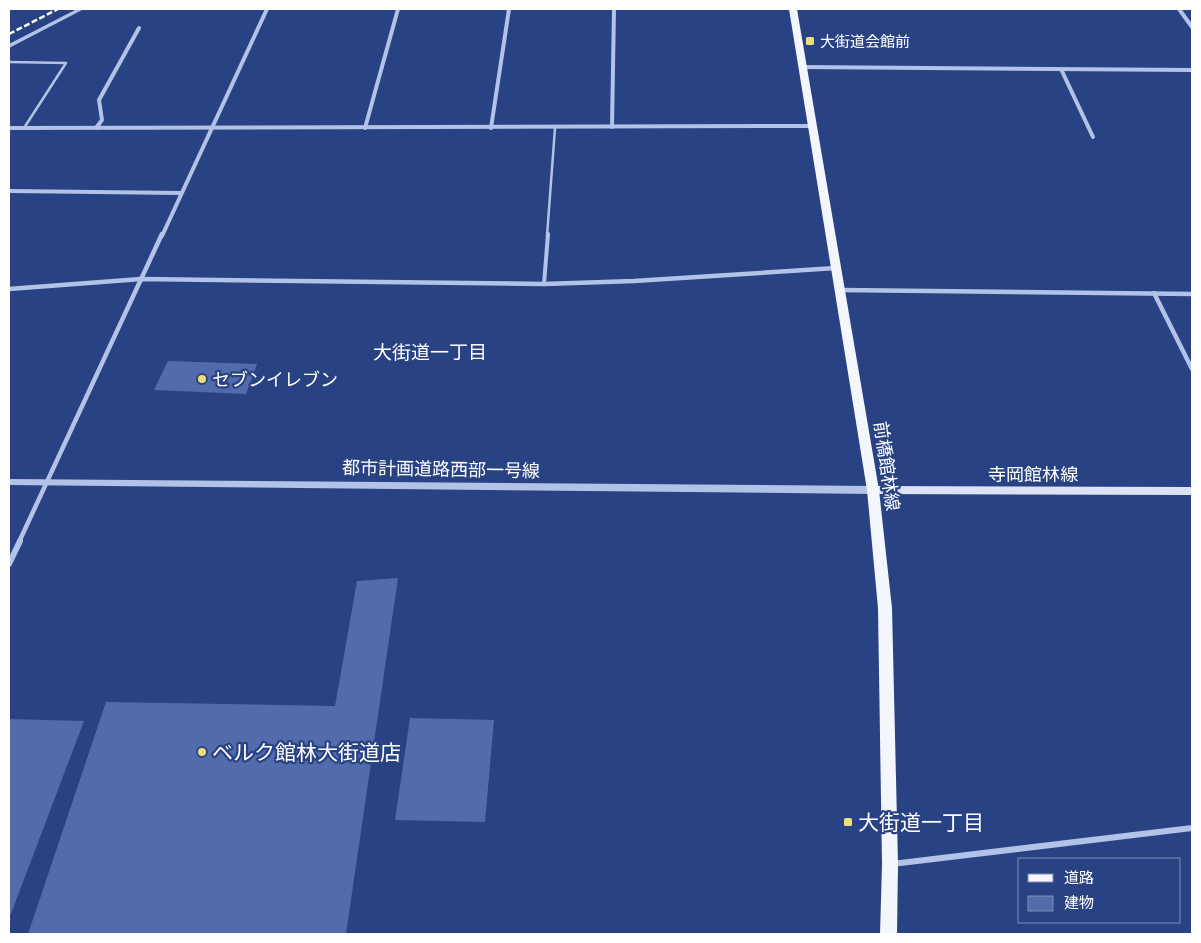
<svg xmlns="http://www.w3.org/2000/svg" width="1201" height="943" viewBox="0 0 1201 943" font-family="'Asap Condensed','Noto Sans JP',sans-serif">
	<rect width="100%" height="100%" fill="#294283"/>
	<!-- building -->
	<g fill="#526bab">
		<path d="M168,361L257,364L246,394L154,390Z"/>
		<path d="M398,578L346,934H28L106,702L335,706L357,581Z"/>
		<path d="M410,718L494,720L485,822L395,820Z"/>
		<path d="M9,719L84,721L9,919H11L9,925Z"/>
	</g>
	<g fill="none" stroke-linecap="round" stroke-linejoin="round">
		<!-- service-far1 -->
		<g stroke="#b3c2e7" stroke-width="2.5">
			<path d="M9,62L66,63L24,128"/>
			<path d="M547,236L555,128"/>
		</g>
		<!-- service -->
		<path stroke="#b3c2e7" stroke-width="4" d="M544,284L548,234"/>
		<!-- minor-far2 -->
		<g stroke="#b3c2e7" stroke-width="4">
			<path d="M1179,9L1192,27"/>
			<path d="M801,67L1192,70"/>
			<path d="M1061,69L1093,137"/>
			<path d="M612,127L614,9"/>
			<path d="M9,128L812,126"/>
			<path d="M96,128L102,120L99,100L139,28"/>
			<path d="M365,128L398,9"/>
			<path d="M491,128L509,9"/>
			<path d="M9,191L181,193"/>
			<path d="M162,236L267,9"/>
		</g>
		<!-- minor-far1 -->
		<g stroke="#b3c2e7" stroke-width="4.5">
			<path d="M9,289L141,279L544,284L634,281L836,268"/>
			<path d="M840,290L1192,294"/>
			<path d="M1154,293L1192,369"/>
			<path d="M19,542L162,234"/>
		</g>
		<!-- minor -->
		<g stroke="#b3c2e7" stroke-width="6">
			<path d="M9,564L20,541"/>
			<path d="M892,864L1192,828"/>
		</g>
		<!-- tertiary -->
		<g fill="#b3c2e7" fill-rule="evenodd">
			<path d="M77,9H84L9,48V44Z"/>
			<path d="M9,479L873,486L876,488L877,490L876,492L873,494L9,485Z"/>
		</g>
		<!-- secondary -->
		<path fill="#dce3f6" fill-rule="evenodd" d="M873,486L1192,487V495L873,494L869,493L868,490L869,487Z"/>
		<!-- primary -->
		<path fill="#f4f6fe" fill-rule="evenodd" d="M789,9H797L879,490L892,608L898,864L897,934H880L882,864L878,608L867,490Z"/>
		<!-- rail -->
		<path stroke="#fff" stroke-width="2.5" stroke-dasharray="6 2.5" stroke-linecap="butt" d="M9,34L58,9"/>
	</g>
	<!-- markers -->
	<g fill="#eede7a" stroke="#294283" stroke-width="2">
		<rect x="805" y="36" width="10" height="10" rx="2.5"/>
		<circle cx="202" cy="379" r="5"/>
		<circle cx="202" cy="752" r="5"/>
		<rect x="843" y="817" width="10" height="10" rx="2.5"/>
	</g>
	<g text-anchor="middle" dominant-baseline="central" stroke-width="4.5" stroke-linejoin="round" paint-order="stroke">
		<!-- far-poi labels -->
		<g font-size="15" fill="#fff" stroke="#294283" text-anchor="start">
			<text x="820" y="41">大街道会館前</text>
		</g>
		<!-- poi labels -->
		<g font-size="18" fill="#fff" stroke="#294283" text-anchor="start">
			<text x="212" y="379">セブンイレブン</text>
		</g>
		<!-- street labels -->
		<g font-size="18" fill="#fff" stroke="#294283">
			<text transform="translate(887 466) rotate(82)">前橋館林線</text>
			<text transform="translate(441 469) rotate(1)">都市計画道路西部一号線</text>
			<text x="1033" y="474">寺岡館林線</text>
		</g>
		<!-- neighbourhood labels -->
		<g font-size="19" fill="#fff" stroke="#294283">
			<text x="430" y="352">大街道一丁目</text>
		</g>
		<!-- near-poi labels -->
		<g font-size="21" fill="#fff" stroke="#294283" text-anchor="start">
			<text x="212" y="752">ベルク館林大街道店</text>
			<text x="858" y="822">大街道一丁目</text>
		</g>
	</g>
	<!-- border -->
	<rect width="1201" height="943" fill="none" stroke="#ffffff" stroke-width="20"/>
	<!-- legend -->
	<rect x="1018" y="858" width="162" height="65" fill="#294283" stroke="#7f8eb5"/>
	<rect x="1028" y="874" width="25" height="8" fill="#f4f6fe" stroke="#7f8eb5"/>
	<text x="1064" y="883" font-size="15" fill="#ffffff">道路</text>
	<rect x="1028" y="896" width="25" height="15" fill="#526bab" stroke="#7f8eb5"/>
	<text x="1064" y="908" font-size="15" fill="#ffffff">建物</text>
</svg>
